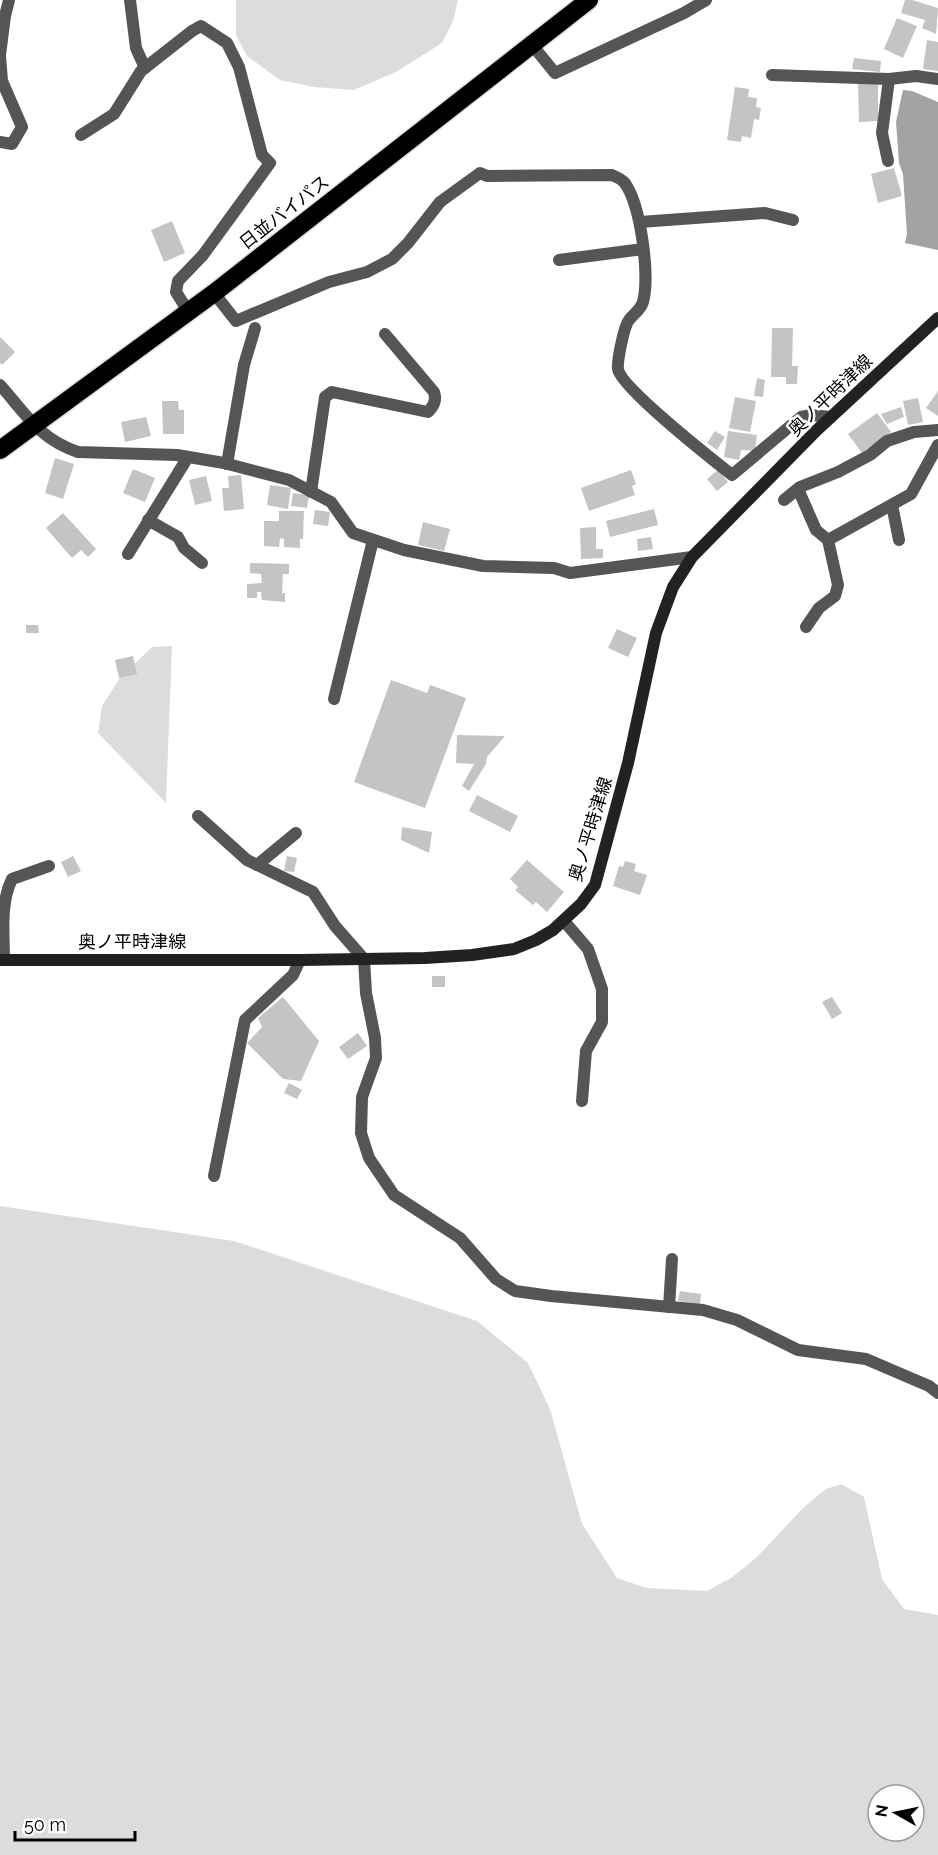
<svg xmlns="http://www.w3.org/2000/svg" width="938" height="1855" viewBox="0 0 938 1855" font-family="Raleway,'Noto Sans JP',sans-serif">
	<rect width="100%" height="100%" fill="#fff"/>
	<!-- green -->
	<g fill="#dcdcdc" fill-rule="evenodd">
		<path d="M236,0H458L453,21L442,43L396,72L354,90L314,87L280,80L247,56L236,35Z"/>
		<path d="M172,646L166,803L98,733L102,706L120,678L152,647Z"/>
		<path d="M0,1206L234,1241L477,1321L528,1363L550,1409L582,1524L617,1578L647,1588L707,1591L731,1578L756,1558L804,1507L826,1489L841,1484L864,1497L882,1579L904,1609L938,1615V1855H0ZM878,1795H914V1831H878Z"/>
	</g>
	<!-- water -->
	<path fill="#a3a3a3" d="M903,90L912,91L938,102V250L905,243L907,234L903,174L899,163L896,122Z"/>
	<!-- building -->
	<g fill="#c4c4c4">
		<path d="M905,0H912L938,8L936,34L922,28L925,20L901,13Z"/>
		<path d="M897,18L917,26L903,58L884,49Z"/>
		<path d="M927,40L938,42V71L923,69Z"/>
		<path d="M854,58L881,61L880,72L852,69Z"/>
		<path d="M878,81V121L859,122L858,82Z"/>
		<path d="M735,87L749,89L748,97L757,98L756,107L761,108L759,120L754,119L751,138L742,136L741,142L727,140Z"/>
		<path d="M894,168L902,196L878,203L871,174Z"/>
		<path d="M172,221L185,253L164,262L151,230Z"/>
		<path d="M772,328H793L792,366H798L797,384H786V377H771Z"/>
		<path d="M0,337L15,352L2,365L0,363Z"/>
		<path d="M757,378L765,380L763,397L754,396Z"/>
		<path d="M938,391V416L926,408Z"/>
		<path d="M735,397L756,401L750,432L729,428Z"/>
		<path d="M918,398L923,422L908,425L903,401Z"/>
		<path d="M162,401H178L179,410H184V434H163Z"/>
		<path d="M901,407L904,417L887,424L881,414Z"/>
		<path d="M877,413L891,432L862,453L848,434Z"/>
		<path d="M146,417L151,436L125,442L121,422Z"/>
		<path d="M715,431L725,437L717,450L707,443Z"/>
		<path d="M728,431L757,435L755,451L741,450L739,460L724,457Z"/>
		<path d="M55,458L74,464L63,499L45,493Z"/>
		<path d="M133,469L155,478L145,502L123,493Z"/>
		<path d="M631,470L636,484L632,486L635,495L589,511L581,488Z"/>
		<path d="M718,470L728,482L717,491L707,479Z"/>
		<path d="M241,475L244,509L224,511L222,488H229L228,476Z"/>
		<path d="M206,476L212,501L195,505L189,480Z"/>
		<path d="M270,485L291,488L288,509L267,505Z"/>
		<path d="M293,493L309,495L307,508L291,506Z"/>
		<path d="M654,509L658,525L610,537L606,521Z"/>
		<path d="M315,510L330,512L328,526L313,524Z"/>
		<path d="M279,511H304L303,539H300V548L284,547V539L280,538L279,547L264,546V521H279Z"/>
		<path d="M63,513L96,549L88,557L81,550L72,558L46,528Z"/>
		<path d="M423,522L450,529L444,551L418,545Z"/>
		<path d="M596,527V549H603V558L581,559L580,528Z"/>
		<path d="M651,537L653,549L638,551L637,539Z"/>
		<path d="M250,563L289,564V574H283L282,593H285V602L262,600L261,592H257V598H247V584L262,583L261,574L250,573Z"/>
		<path d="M26,625H38L39,633H26Z"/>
		<path d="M617,629L637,638L628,657L608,648Z"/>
		<path d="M133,656L137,674L119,678L115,660Z"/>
		<path d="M391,680L427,693L430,685L466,698L425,808L354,782Z"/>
		<path d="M457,735L505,736L487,757L486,764L469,791L462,786L474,764L456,763Z"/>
		<path d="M477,795L518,816L510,832L469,811Z"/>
		<path d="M402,827L432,832L429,853L401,840Z"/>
		<path d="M73,856L81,871L68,877L61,862Z"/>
		<path d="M287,856L297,858L294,872L284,871Z"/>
		<path d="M527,860L564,892L547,912L536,902L533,905L515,890L518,887L510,879Z"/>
		<path d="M625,861L636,864L634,871L647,875L640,895L613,886L619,866L623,867Z"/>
		<rect x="432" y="976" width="13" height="11"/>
		<path d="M283,997L319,1041L301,1081L283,1079L247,1043L262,1027L258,1018Z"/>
		<path d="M832,997L842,1013L832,1019L822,1002Z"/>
		<path d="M358,1033L367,1046L348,1059L339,1047Z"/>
		<path d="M289,1083L302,1090L297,1099L284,1093Z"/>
		<path d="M680,1291L701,1294L700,1304L678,1301Z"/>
	</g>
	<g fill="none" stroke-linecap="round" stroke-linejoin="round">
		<defs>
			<path id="highway" d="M0,450L214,293L589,0"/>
		</defs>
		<!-- highway casing -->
		<use href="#highway" stroke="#dbdbdb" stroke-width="21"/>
		<!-- street -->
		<g stroke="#555" stroke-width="12">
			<path d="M130,0L136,48L145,68"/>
			<path d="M533,46L555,73L684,13L706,0"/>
			<path d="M0,55L5,16L9,0"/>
			<path d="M0,56L2,81L22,127L12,144L0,142"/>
			<path d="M772,75L889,79L916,76L938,79"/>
			<path d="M81,135L114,114L141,71L192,31L201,26L227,43L239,67L262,155L270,163L203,255L178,281L176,292L188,311"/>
			<path d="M888,161L882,133L889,79"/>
			<path d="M640,222L765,213L793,220"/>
			<path d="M559,260L643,249"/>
			<path d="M214,293L236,321L329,282L367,272L392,259L408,243L440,202L480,173L487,176L612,175C616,177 620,178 624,182C641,204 650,276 643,302C640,311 633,314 629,320C624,326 617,361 618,369C620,387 713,460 732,475L801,417L811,415L831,417"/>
			<path d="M0,385C26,414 39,439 78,452L177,455L224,463L289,480L331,502L353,533L404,550L483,566L554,568L570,573L692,557"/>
			<path d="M227,464L244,365L255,328"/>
			<path d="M798,489L816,530L828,540L838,585L835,596L819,608L806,627"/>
			<path d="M311,492L325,397L332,392L428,412C434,406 437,400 434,392L385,334"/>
			<path d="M784,500L800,487L838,472L870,455L887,441L914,432L938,430"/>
			<path d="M892,505L899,540"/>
			<path d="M148,520L178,537L184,548L202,563"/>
			<path d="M828,540L911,494L938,445"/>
			<path d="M128,554L188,457"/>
			<path d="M334,699L373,540"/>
			<path d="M198,816L247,860L313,892L335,926L364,959L366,993L375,1038L376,1058L362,1097L361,1133L369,1158L394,1195L460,1238L496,1279L515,1291L551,1296L703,1310L737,1320L798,1350L866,1359L929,1386L938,1393"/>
			<path d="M257,865L296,833"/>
			<path d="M564,921L588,949L602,989V1022L586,1051L582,1101"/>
			<path d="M4,960C4,933 0,903 12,879L49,866"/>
			<path d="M214,1176L245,1020L293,975L300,960"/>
			<path d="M669,1307L672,1259"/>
		</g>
		<!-- secondary -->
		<path stroke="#222" stroke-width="12" d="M0,960H300L425,958L472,955L514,949L536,940L553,930L581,904L595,885L628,763L656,633L673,587L692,557L817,430L938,318"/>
		<!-- highway -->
		<use href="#highway" stroke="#000" stroke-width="18"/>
	</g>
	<g text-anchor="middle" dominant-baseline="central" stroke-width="5" stroke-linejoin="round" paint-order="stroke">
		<!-- street labels -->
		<g font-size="18" fill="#000" stroke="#fff">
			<text transform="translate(284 212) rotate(-38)">日並バイパス</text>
			<text transform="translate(830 395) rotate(-44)">奥ノ平時津線</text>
			<text transform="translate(590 829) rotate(-73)">奥ノ平時津線</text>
			<text x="132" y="941">奥ノ平時津線</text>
		</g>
	</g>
	<!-- north arrow -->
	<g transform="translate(896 1813) rotate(279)"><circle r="28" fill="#ffffff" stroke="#999999" stroke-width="1.5"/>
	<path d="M0-4.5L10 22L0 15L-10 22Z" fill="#000000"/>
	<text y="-9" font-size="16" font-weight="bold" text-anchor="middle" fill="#000000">N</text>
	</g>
	<!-- scale -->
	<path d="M15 1831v9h120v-9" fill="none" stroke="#000000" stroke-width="3"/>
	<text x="24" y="1831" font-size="18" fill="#000000" stroke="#ffffff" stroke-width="4.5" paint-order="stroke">50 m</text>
</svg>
